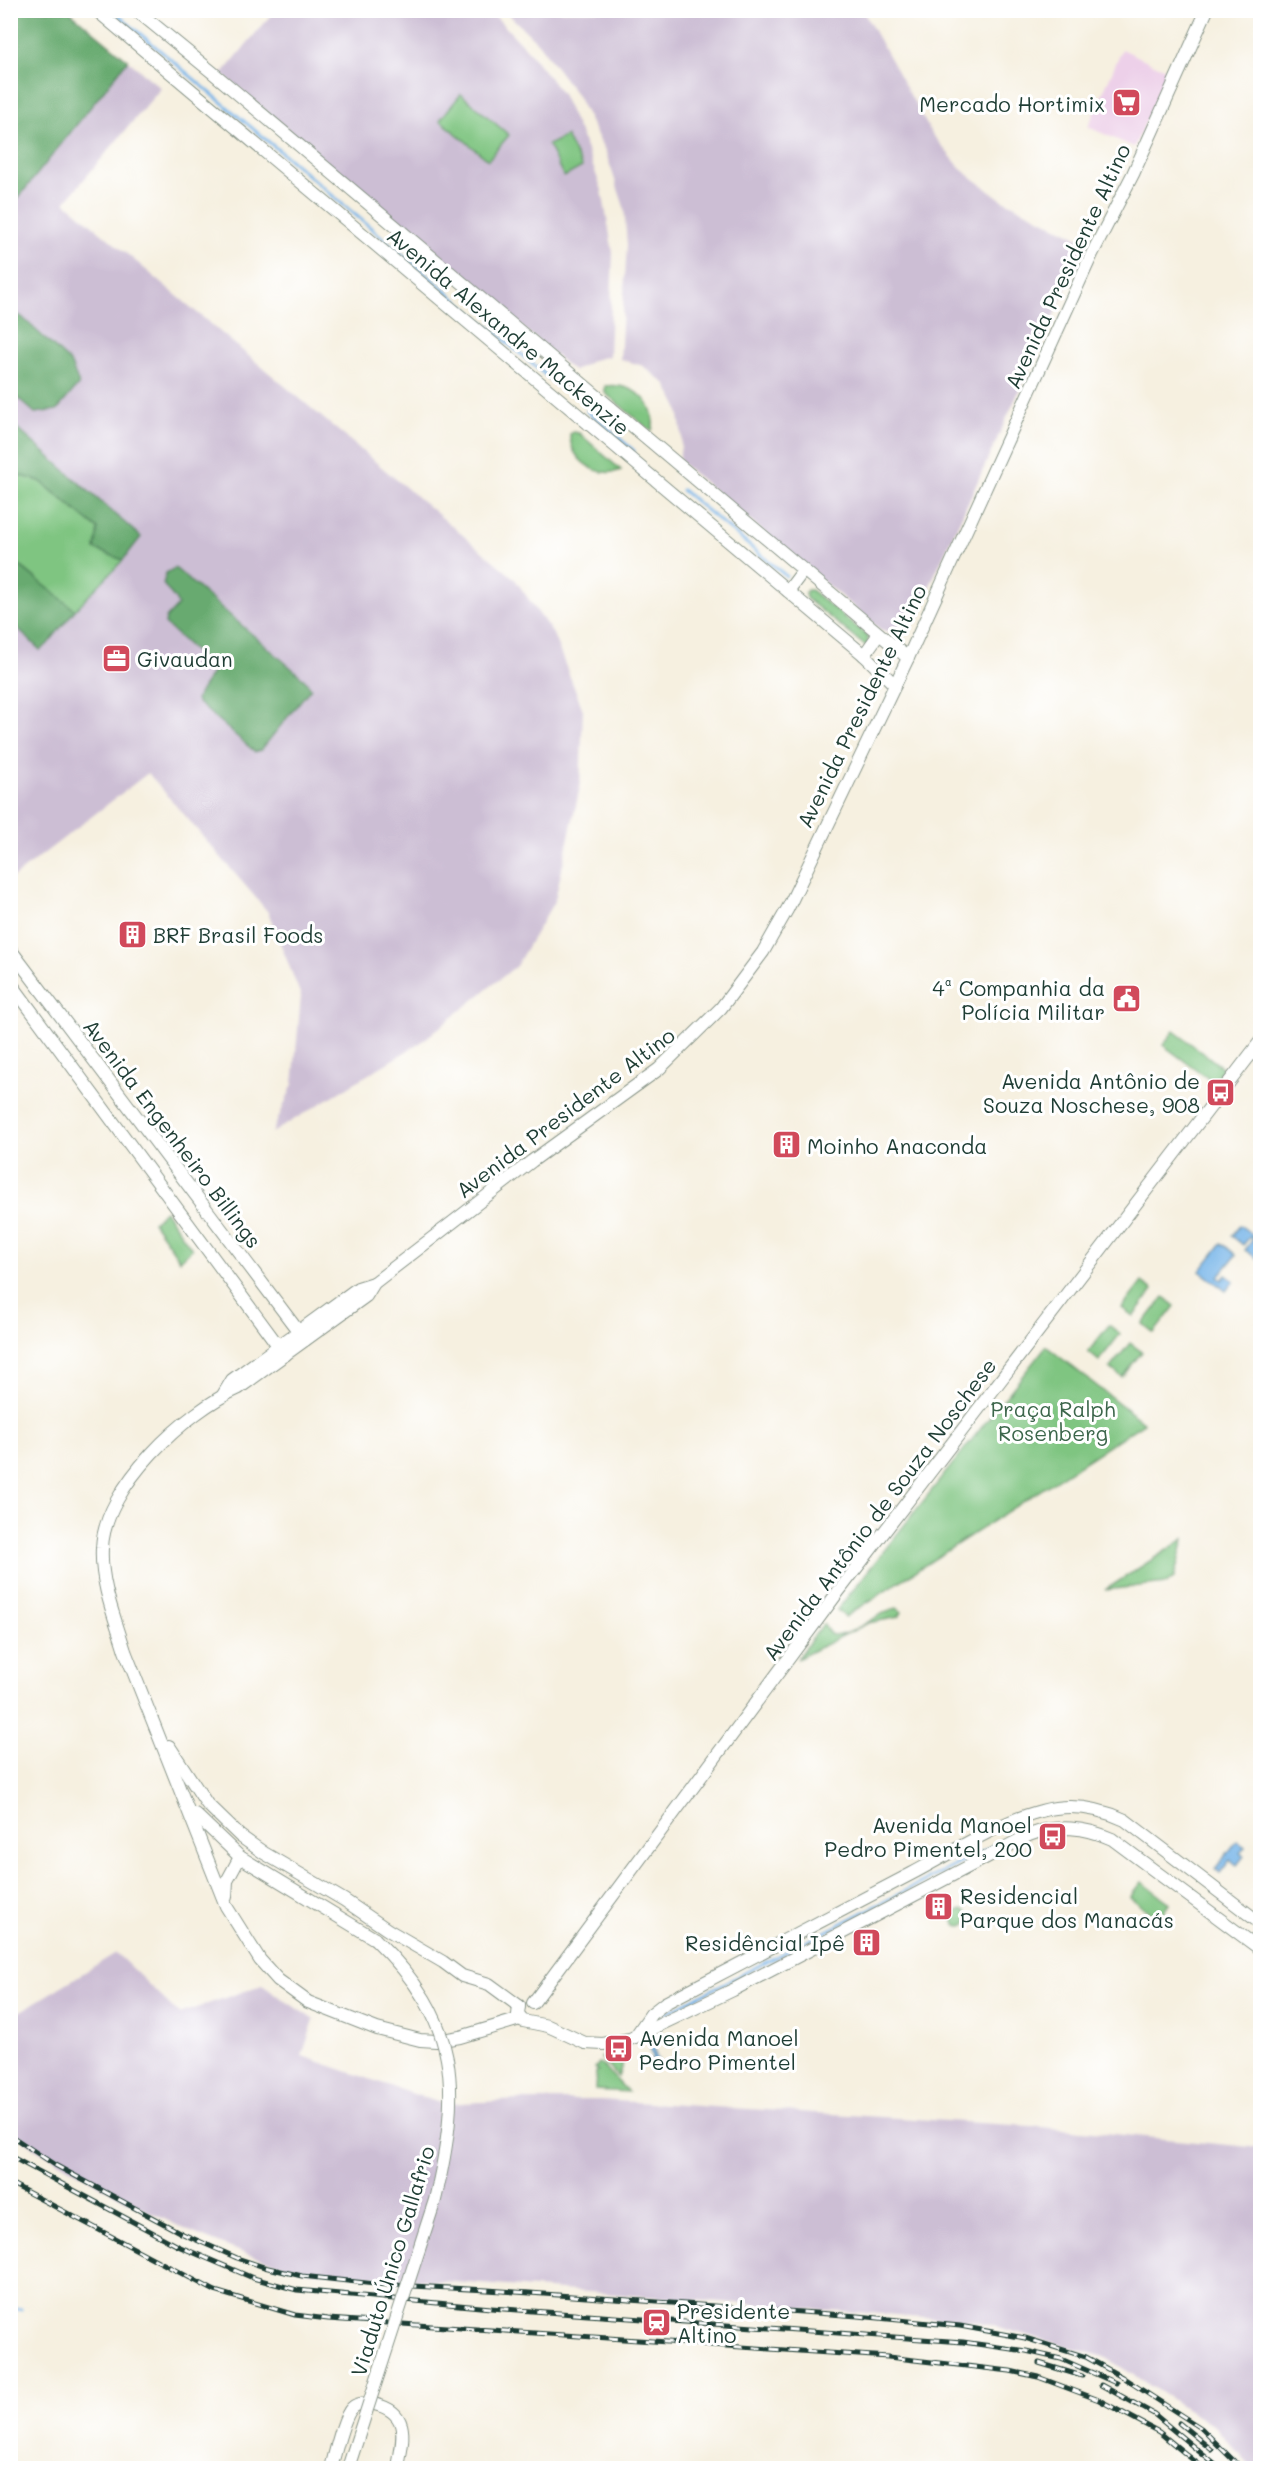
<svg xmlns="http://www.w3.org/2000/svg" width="1271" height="2479" viewBox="0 0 1271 2479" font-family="Mali,sans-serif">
	<rect width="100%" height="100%" fill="#fff"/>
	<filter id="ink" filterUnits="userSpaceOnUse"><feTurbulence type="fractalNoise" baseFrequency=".0167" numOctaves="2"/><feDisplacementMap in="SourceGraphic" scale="12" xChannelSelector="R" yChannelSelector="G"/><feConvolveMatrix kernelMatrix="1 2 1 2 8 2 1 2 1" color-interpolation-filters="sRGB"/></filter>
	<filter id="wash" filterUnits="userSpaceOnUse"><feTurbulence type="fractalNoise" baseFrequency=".008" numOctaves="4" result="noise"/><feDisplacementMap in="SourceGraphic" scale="24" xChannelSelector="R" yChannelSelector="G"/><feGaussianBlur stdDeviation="1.35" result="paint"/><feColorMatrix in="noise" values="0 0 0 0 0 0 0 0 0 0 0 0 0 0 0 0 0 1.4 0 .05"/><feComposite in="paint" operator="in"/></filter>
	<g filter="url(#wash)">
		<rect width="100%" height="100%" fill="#f6f0e0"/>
		<!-- built -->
		<path fill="#edd0e9" d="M1122,49L1167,70L1165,79L1134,147L1088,127Z"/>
		<!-- industrial -->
		<g fill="#ccbed4">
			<path d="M11,11H69L161,88L65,202L514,578L553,634L583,710L580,787L555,900L516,966L420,1043L272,1133L293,1084L301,996L268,912L148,773L11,879Z"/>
			<path d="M274,11H488L497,18L531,54L562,94L582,137L602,190L613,253L609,356L593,360L574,371L222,74Z"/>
			<path d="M505,11H863L932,134L962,170L1001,199L1079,238L1082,254L914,620L900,634L881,630L679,461L682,437L678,408L666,384L643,366L620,359L627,245L624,207L606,153L576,94L538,43Z"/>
			<path d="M116,1953L179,2014L262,1985L314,2020L302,2056L443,2104L520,2100H600L1030,2126L1260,2148V2468H1252L1215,2427L1105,2357L976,2321L305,2271L246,2254L191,2232L127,2201L33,2147L11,2129V2017Z"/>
		</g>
		<!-- green -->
		<g fill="#7fc581" stroke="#4f815a" stroke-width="1.5">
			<path d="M461,94L509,135L488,160L440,120Z"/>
			<path d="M566,136L582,167L564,177L548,145Z"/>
			<path d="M605,386C631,383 656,399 653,428L651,431L605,393Z"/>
			<path d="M573,432L579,433L621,470C598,480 569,459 570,434Z"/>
			<path d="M10,473L40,481L98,529L95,549L123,560L75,610L11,558Z"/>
			<path d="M807,590H811L865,634L868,637V645H864L806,598L805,593Z"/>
			<path d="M1174,1031L1223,1068L1213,1082L1163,1045Z"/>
			<path d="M165,1211L192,1249L180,1260L153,1222Z"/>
			<path d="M1142,1282L1153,1290L1133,1316L1122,1308Z"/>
			<path d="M1164,1297L1175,1306L1154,1333L1143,1324Z"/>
			<path d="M1109,1325L1120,1334L1099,1361L1088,1352Z"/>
			<path d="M1130,1343L1142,1352L1122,1377L1110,1368Z"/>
			<path d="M1046,1346L1144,1423L845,1617L837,1610Z"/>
			<path d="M1184,1539L1174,1578L1166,1583L1105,1590Z"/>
			<path d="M897,1608L902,1612L899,1617L868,1623L797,1659L823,1624L830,1634C849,1642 875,1612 897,1608Z"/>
			<path d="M1142,1882L1170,1903L1158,1919L1130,1897Z"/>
			<circle cx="961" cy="1918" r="8"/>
			<path d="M625,2051L626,2053L618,2077L601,2058Z"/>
			<path d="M599,2063L602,2065L628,2092L595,2090L596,2072L598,2071L595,2068Z"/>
		</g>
		<!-- forest -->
		<g fill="#67aa6f" stroke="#437452" stroke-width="1.5">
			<path d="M11,10L69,11L128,60L11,207Z"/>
			<path d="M11,311L22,317L70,362L79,384L57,410L35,413L11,392Z"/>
			<path d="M11,423L141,537L123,560L95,549L98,529L40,481L11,473Z"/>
			<path d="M10,558L75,610L47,645L40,650L11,622Z"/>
			<path d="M175,568L303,678L311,688L261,750L255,752L197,702L196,699L213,671L210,665L165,624L166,618L178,605L175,599L163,584L166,573Z"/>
		</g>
		<!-- water -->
		<g fill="#75b4e8" stroke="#4a788e" stroke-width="1.5">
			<path d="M1240,1225L1260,1241V1256L1258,1259L1245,1250L1253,1239L1250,1237L1243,1245L1232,1236Z"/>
			<path d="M1222,1243L1236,1255L1218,1277L1222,1280L1226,1275L1234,1281L1226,1291L1200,1271Z"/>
			<path d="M1237,1841L1245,1847L1240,1853L1244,1856L1237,1865L1230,1860L1220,1873L1215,1869Z"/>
			<path d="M654,2045L656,2057L660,2064L658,2068L655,2069L648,2065L653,2059L650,2047Z"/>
		</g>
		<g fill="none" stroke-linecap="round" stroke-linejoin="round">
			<!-- stream -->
			<g stroke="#75b4e8" stroke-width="3">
				<path d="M112,10L554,382"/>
				<path d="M587,411L634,451"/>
				<path d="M682,490L786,576"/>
				<path d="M666,2013L1019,1833"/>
				<path d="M10,2308L21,2309"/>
			</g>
		</g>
	</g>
	<g filter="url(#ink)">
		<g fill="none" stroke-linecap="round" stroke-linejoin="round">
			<defs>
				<g id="secondary">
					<path d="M96,10L864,655L895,685"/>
					<path d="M136,10L212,72L908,658"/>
					<path d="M788,591L803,571"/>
					<path d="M864,655L879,634"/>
					<path d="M10,949L305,1340"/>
					<path d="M10,982L285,1355"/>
					<path d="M223,1395L232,1380L358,1288L374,1283"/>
					<path d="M169,1746L207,1804L240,1836L264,1853L344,1900L388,1930L443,1962L462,1976L489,1984L519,2006"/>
					<path d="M195,1814L240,1857L375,1939"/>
					<path d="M226,1897L227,1881L240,1857"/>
					<path d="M533,2003L838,1592L1260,1042"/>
					<path d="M519,2006L518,2015L523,2021L548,2026L585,2043L603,2044L630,2039L733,1990L1029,1835C1056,1824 1086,1827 1112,1839L1260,1949"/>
					<path d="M520,2019L460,2037L436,2041L420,2040L377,2029L308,2002L278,1980L260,1960L226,1906L125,1651C115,1618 100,1583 102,1548C104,1487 186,1411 239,1388L366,1296L374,1283L532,1161L659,1069L721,1008L763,952L788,908L908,658L1092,254L1133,174L1207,10"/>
					<path d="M635,2037L651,2014L665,2003C747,1960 829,1917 911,1874C949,1854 1001,1821 1041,1811C1070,1803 1099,1808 1125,1820L1260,1923"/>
					<path d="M331,2468C335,2454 343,2417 352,2408C358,2402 368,2403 374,2404C411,2412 403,2439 398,2467"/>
				</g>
			</defs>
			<!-- secondary casing -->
			<use href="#secondary" stroke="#8a968a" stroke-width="14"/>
			<!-- secondary -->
			<use href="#secondary" stroke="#fff" stroke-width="12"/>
			<defs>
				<g id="rail">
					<path d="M10,2135L55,2165L183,2234L237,2258L264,2267L302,2276L375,2284L487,2290L858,2316L960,2326L1025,2338L1086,2357L1122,2377L1201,2428L1241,2468"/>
					<path d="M10,2156L178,2246L253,2278L297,2290L491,2308L963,2342L1026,2351L1061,2359L1116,2383"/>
					<path d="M10,2183L215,2291L295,2315L328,2319L888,2357L1010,2371L1038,2377L1099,2400L1159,2432L1203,2468"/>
					<path d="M1039,2363L1082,2376"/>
					<path d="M1101,2385L1154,2414L1219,2468"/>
					<path d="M1179,2423L1212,2450"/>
				</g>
			</defs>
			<!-- rail casing -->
			<use href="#rail" stroke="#1f3d34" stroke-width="5"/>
			<!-- rail -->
			<use href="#rail" stroke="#fff" stroke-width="3" stroke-dasharray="9" stroke-linecap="butt"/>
			<defs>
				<path id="secondary-bridge" d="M348,2468L435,2200C461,2089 461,2022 375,1939"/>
			</defs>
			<!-- secondary-bridge casing -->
			<use href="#secondary-bridge" stroke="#8a968a" stroke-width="14" stroke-linecap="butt"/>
			<!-- secondary-bridge -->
			<use href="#secondary-bridge" stroke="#fff" stroke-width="12"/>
		</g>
	</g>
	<!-- icons -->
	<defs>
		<symbol id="supermarket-square" viewBox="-11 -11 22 22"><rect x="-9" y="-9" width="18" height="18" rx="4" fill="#d1495b" stroke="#fff"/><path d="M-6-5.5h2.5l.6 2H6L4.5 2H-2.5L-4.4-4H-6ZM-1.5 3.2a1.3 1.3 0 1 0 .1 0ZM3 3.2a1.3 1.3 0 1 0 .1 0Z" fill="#fff"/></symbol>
		<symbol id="office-square" viewBox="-11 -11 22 22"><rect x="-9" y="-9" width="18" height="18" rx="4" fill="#d1495b" stroke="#fff"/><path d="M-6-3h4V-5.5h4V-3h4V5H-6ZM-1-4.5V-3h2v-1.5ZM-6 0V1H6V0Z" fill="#fff"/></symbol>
		<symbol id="building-square" viewBox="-11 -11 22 22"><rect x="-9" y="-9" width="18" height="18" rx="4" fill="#d1495b" stroke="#fff"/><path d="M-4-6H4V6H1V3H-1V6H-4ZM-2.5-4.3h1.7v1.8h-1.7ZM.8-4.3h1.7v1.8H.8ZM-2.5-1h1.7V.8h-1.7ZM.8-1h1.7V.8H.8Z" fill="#fff"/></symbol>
		<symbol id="civic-square" viewBox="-11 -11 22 22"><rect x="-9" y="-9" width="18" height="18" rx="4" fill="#d1495b" stroke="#fff"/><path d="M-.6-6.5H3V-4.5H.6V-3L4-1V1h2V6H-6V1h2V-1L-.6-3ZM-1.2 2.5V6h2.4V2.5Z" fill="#fff"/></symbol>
		<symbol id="bus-square" viewBox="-11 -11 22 22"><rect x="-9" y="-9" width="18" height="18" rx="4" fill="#d1495b" stroke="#fff"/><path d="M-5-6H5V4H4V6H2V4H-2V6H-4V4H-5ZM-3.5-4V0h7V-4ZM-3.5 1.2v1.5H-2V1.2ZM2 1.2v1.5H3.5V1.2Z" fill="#fff"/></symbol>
		<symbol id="station-square" viewBox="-11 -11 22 22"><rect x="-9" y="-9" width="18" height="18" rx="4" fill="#d1495b" stroke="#fff"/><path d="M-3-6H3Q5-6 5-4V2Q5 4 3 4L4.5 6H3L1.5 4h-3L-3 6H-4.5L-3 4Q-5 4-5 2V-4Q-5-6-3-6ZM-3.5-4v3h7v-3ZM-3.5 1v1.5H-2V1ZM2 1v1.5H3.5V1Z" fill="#fff"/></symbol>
	</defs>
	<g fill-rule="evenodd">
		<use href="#supermarket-square" x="1110" y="86" width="33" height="33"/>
		<use href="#office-square" x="100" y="642" width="33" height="33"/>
		<use href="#building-square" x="116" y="918" width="33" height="33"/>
		<use href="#civic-square" x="1110" y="982" width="33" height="33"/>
		<use href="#bus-square" x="1204" y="1076" width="33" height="33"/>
		<use href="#building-square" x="770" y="1128" width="33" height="33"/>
		<use href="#bus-square" x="1036" y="1820" width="33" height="33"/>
		<use href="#building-square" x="922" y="1890" width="33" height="33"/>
		<use href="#building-square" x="850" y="1926" width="33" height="33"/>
		<use href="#bus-square" x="602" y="2032" width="33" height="33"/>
		<use href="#station-square" x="640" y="2306" width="33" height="33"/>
	</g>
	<g text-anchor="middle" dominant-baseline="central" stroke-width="6" stroke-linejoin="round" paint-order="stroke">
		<!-- poi labels -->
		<g font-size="21" fill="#1f3d34" stroke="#fff" text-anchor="start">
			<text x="1105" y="103" text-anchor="end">Mercado Hortimix</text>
			<text x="137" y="658">Givaudan</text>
			<text x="153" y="934">BRF Brasil Foods</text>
			<text x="1105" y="987" text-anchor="end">4ª Companhia da<tspan x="1105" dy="24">Polícia Militar</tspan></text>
			<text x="1200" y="1080" text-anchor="end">Avenida Antônio de<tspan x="1200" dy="24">Souza Noschese, 908</tspan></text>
			<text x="807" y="1145">Moinho Anaconda</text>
			<text x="1032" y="1824" text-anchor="end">Avenida Manoel<tspan x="1032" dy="24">Pedro Pimentel, 200</tspan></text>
			<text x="960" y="1895">Residencial<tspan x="960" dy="24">Parque dos Manacás</tspan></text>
			<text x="845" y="1942" text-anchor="end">Residêncial Ipê</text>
			<text x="639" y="2037">Avenida Manoel<tspan x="639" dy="24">Pedro Pimentel</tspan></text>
			<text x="677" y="2310">Presidente<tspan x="677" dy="24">Altino</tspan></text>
		</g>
		<!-- street labels -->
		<g font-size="21" fill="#1f3d34" stroke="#fff">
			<text transform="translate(1067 266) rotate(-65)">Avenida Presidente Altino</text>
			<text transform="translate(509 331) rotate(40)">Avenida Alexandre Mackenzie</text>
			<text transform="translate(861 706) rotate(-64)">Avenida Presidente Altino</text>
			<text transform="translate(565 1112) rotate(-37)">Avenida Presidente Altino</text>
			<text transform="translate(173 1133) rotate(53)">Avenida Engenheiro Billings</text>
			<text transform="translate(879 1509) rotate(-53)">Avenida Antônio de Souza Noschese</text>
			<text transform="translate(392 2261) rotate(-73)">Viaduto Único Gallafrio</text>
		</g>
		<!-- park labels -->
		<g font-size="21" fill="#3c664b" stroke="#fff">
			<text x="1053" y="1408">Praça Ralph<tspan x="1053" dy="24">Rosenberg</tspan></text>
		</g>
	</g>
	<!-- margin -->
	<rect width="1271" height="2479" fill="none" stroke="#fff" stroke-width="36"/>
</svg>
